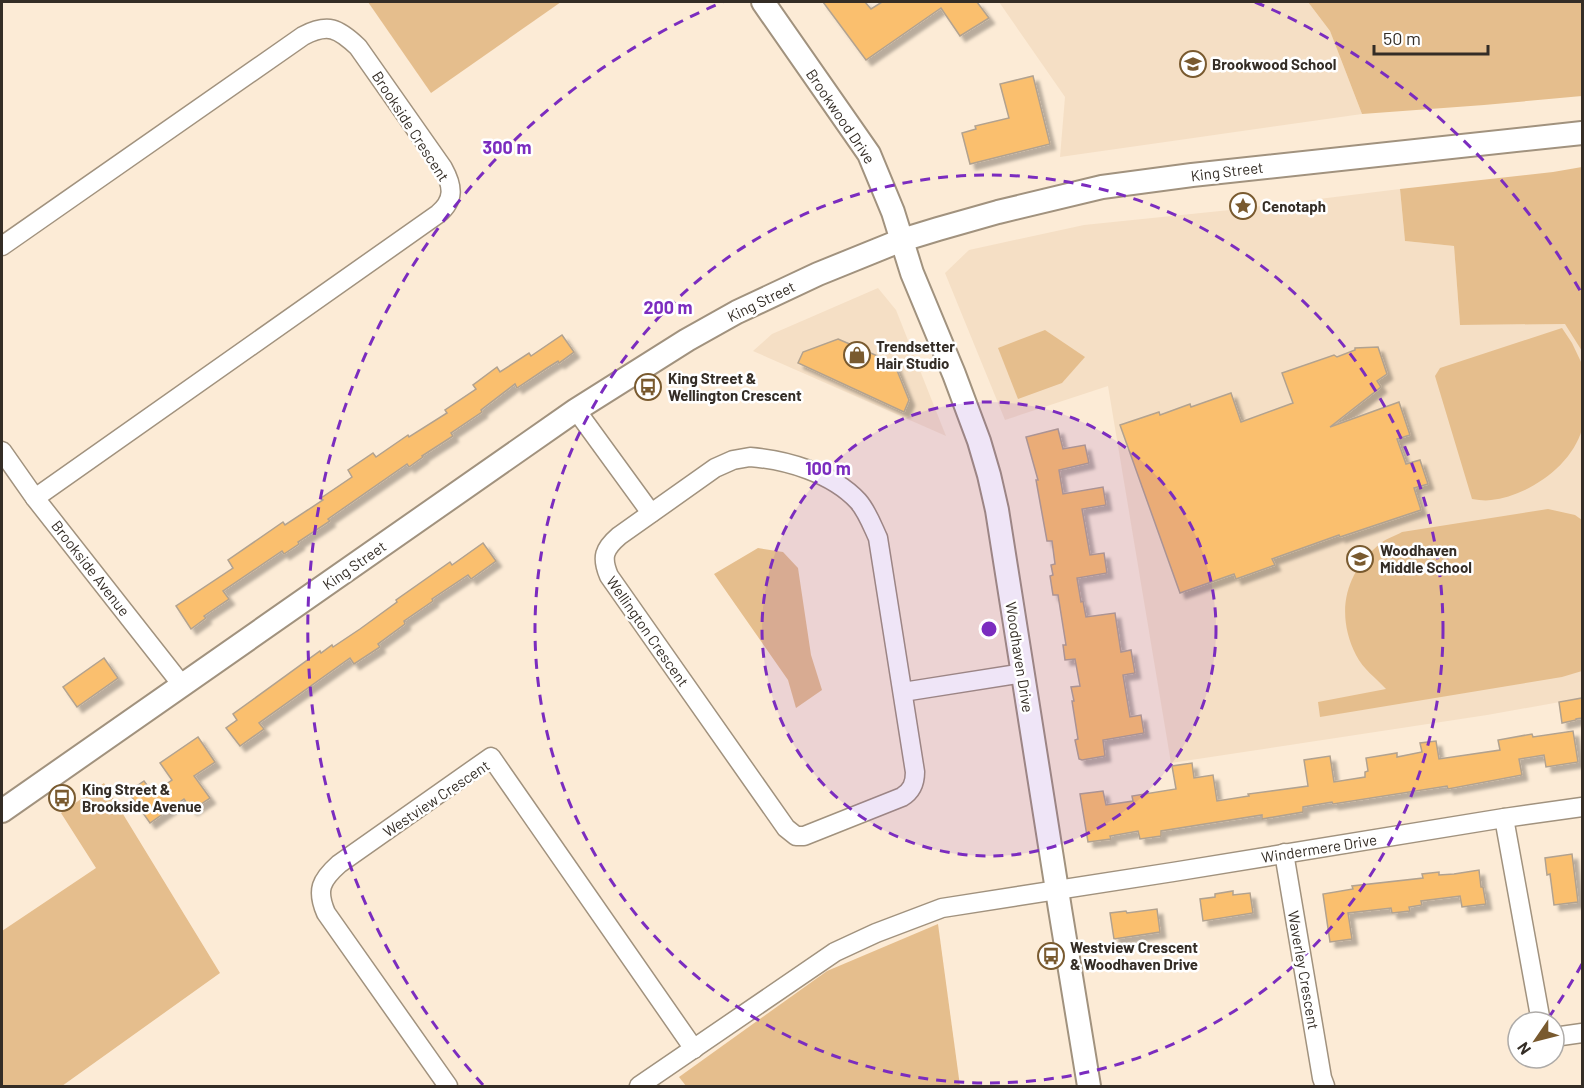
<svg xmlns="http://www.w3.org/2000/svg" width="1584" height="1088" viewBox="0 0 1584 1088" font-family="Barlow,sans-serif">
	<defs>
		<filter id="shadow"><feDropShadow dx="5.5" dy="5.5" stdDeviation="1.5" flood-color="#0004"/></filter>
	</defs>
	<rect width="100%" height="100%" fill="#fcebd6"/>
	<!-- built -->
	<g fill="#f5dfc5">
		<path d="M999,2H1308L1330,31L1362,114L1060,157L1065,97Z"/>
		<path d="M1400,189L1405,241L1454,246L1460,325L1566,324L1582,348V698L1487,715L1171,763L1108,386L1005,420L945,273L969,250L1084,225L1230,210Z"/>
		<path d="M878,288L896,310L946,436L753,351L772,334Z"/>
	</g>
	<!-- green -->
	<g fill="#e5be8d">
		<path d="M368,2H561L431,93Z"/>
		<path d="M1308,2H1582V96L1484,105L1362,114L1330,31Z"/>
		<path d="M1582,167V351L1565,324L1460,325L1454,246L1405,241L1400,189L1553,172Z"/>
		<path d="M1562,328L1572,343L1582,364V429C1572,466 1528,496 1491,500C1485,501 1479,500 1472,499L1435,376L1440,368Z"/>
		<path d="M1045,330L1085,357L1062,383L1018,399L998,348Z"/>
		<path d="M1548,509L1575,515L1582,520V671L1562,677L1320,717L1318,702L1386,689C1376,678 1363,669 1356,655C1335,613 1345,572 1381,543C1387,538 1395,536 1402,532Z"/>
		<path d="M758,548L783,552L798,568L811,655L822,690L796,708L788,680L714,574Z"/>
		<path d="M104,783L220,973L62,1086H2V931L96,868L61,813Z"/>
		<path d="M938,924L960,1086H686L679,1077L827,971Z"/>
	</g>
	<!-- building -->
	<g fill="#fabf6e" stroke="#b2a28f" stroke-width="1.5" filter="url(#shadow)">
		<path d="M823,2H865L871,9L882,2H977L989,18L960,36L941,8L866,60Z"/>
		<path d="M1033,76L1050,144L970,164L962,133L976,129L975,126L1009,118L1000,84Z"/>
		<path d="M562,335L574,352L559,363L558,361L547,368L517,388L515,384L481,410L482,412L451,433L453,436L422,456L423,457L409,467L407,464L328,519L330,521L298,542L299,544L284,554L282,551L223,591L229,599L204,616L206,618L191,629L176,606L233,568L228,560L283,522L285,525L323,500L321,498L352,477L348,470L373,453L376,457L408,435L409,437L447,413L445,410L476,389L473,385L497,367L500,372L529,353L531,356Z"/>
		<path d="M838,339L894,363L909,400L904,412L798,363L803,352Z"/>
		<path d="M1378,347L1387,374L1377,381L1381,387L1330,427L1399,402L1410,435L1397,439L1406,464L1420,460L1428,484L1414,488L1421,510L1340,537L1339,535L1272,559L1275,565L1236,579L1234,574L1180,593L1120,425L1159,412L1160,415L1190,404L1191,407L1231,393L1241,422L1293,403L1282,373L1334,355L1337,357L1355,350V348Z"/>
		<path d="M1058,429L1063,449L1085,445L1089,463L1059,470L1063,494L1103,487L1106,505L1082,509L1090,555L1104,553L1107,573L1077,578L1081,602L1083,601L1086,617L1115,613L1121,652L1131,650L1135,673L1123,675L1130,717L1141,715L1144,733L1103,740L1105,756L1082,760L1079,759L1075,740L1078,739L1072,701H1074L1071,687L1080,686L1075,659L1065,660L1063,645H1066L1058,595H1053L1050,576L1053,575L1051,565L1055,564L1052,541H1047L1036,480H1038L1026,437Z"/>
		<path d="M483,543L496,561L471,579L468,575L432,599L433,601L404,621L405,624L378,644L380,647L354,664L350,658L259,723L264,729L240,746L226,728L237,720L233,714L320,651L321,653L332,645L333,647L360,629L397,602L396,600L450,562L452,565Z"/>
		<path d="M104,658L118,678L77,707L63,687Z"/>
		<path d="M1582,698V718L1576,719V720L1562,723L1559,702Z"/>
		<path d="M1573,731L1578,762L1546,767L1544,755L1519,759L1522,775L1448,789L1447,786L1333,804L1332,802L1303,807V812L1262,819V815L1161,831V836L1140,839L1138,831L1110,836L1111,839L1088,842L1080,794L1103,791L1106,805L1133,801L1132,796L1176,789L1172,766L1192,763L1194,778L1213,775L1217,801L1249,796L1248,794L1308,786L1304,760L1330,756L1334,782L1365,777V772L1368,771L1366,758L1397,753V757L1422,752L1420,743L1436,741L1439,759L1500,750L1498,740L1532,734L1533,737Z"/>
		<path d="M198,737L215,762L194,776L210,798L192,810L184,799L150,823L128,792L144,781L153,793L172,780L160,763Z"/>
		<path d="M1572,854L1578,902L1554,905L1550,874L1547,875L1545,858Z"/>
		<path d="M1479,870L1481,887H1483L1486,904L1462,907L1460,896L1421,901L1422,905L1409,907L1410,911L1392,913L1391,908L1348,913L1352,939L1330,942L1323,894L1353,889L1352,886L1423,878L1422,874L1439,872V875L1454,874Z"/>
		<path d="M1233,891V895L1250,893L1253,913L1203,921L1200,899L1215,897V894Z"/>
		<path d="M1157,909L1160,932L1114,939L1110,913L1126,911L1127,913Z"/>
	</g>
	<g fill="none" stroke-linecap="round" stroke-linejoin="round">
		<defs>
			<g id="minor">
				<path d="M2,246L303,36C328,23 338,28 358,47L443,168C453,186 455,200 438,214L35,498"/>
				<path d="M576,410L651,513"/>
				<path d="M2,451L35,498L182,685"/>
				<path d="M750,457C787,460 832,473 858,501C867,511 872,525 878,538L915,772C915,783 912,791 902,797L804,836H796L786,828L609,576C601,557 604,549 619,536L715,468L733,460Z"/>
				<path d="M903,692L1023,673"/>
				<path d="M1504,818L1541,1022"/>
				<path d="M1284,853L1322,1078L1325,1086"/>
				<path d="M1554,1037L1582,1033"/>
				<path d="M448,1086L326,913C316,890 321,880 339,864L491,757L694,1049"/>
				<path d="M639,1086L835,952L876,933L942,908L1173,872L1504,818L1582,807"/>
			</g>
			<g id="tertiary">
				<path d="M763,2L869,154L893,212L912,273L954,374L979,441L989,475L997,510L1060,909L1089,1086"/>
				<path d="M2,811L576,410L687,340L737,312L818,274L902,240L938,229L998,212L1102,187L1192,175L1582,133"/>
			</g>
		</defs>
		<!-- minor casing -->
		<use href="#minor" stroke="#a1927e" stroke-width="21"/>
		<!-- tertiary casing -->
		<use href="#tertiary" stroke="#a1927e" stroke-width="26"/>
		<!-- minor -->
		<use href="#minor" stroke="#fff" stroke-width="18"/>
		<!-- tertiary -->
		<use href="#tertiary" stroke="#fff" stroke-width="22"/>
	</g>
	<!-- distance rings -->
	<circle cx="989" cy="629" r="227" fill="#7b2cbf" fill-opacity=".12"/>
	<g fill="none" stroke="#7b2cbf" stroke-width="3" stroke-dasharray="10 8">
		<circle cx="989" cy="629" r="227"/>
		<circle cx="989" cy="629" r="454"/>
		<path d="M1582 964A681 681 0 0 1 1547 1020M483 1085A681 681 0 0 1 723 2M1255 2A681 681 0 0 1 1582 294"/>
	</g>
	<!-- icons -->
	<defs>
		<symbol id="school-ring" viewBox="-11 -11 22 22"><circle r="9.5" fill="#fff" stroke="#795a2f" stroke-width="1.5"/><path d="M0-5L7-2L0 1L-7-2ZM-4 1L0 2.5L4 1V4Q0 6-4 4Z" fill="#795a2f"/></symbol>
		<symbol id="sight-ring" viewBox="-11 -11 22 22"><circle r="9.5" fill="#fff" stroke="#795a2f" stroke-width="1.5"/><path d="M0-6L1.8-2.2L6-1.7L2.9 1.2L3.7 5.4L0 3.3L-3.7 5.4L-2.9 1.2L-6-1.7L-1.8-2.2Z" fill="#795a2f"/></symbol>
		<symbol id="shop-ring" viewBox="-11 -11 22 22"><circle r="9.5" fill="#fff" stroke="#795a2f" stroke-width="1.5"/><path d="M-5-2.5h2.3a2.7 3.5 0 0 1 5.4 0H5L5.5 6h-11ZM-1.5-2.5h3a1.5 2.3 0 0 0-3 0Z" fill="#795a2f"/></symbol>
		<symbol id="bus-ring" viewBox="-11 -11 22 22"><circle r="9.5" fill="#fff" stroke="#795a2f" stroke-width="1.5"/><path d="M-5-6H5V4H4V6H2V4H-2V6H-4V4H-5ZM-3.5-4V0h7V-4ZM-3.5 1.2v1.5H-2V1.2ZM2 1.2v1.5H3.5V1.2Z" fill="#795a2f"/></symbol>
	</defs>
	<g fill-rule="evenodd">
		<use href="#school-ring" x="1178" y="49" width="30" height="30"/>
		<use href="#sight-ring" x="1228" y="191" width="30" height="30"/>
		<use href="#shop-ring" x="842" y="340" width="30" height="30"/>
		<use href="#bus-ring" x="633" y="372" width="30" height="30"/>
		<use href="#school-ring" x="1345" y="544" width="30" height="30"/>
		<use href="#bus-ring" x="47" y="783" width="30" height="30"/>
		<use href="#bus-ring" x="1036" y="941" width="30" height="30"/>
	</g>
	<g text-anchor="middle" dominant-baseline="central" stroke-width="5" stroke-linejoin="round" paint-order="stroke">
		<!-- poi labels -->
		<g font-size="15" font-weight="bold" fill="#342d26" stroke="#fff" text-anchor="start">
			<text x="1212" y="64">Brookwood School</text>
			<text x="1262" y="206">Cenotaph</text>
			<text x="876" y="346">Trendsetter<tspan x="876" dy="17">Hair Studio</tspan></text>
			<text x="668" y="378">King Street &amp;<tspan x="668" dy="17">Wellington Crescent</tspan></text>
			<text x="1380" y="550">Woodhaven<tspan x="1380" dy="17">Middle School</tspan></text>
			<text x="82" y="789">King Street &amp;<tspan x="82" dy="17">Brookside Avenue</tspan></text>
			<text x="1070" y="947">Westview Crescent<tspan x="1070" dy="17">&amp; Woodhaven Drive</tspan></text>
		</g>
		<!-- street labels -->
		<g font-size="15" fill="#342d26" stroke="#fff">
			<text transform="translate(841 116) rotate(56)">Brookwood Drive</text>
			<text transform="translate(411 126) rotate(57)">Brookside Crescent</text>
			<text transform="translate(1227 171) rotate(-7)">King Street</text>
			<text transform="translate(761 301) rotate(-26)">King Street</text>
			<text transform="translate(354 565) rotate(-35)">King Street</text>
			<text transform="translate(91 568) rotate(52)">Brookside Avenue</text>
			<text transform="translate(648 631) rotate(55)">Wellington Crescent</text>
			<text transform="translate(1020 657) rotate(81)">Woodhaven Drive</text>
			<text transform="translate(436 798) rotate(-34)">Westview Crescent</text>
			<text transform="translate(1319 848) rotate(-9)">Windermere Drive</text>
			<text transform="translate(1304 970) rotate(80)">Waverley Crescent</text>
		</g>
	</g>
	<circle cx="989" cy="629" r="9" fill="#7b2cbf" stroke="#fff" stroke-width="3"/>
	<g font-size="18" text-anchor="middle" font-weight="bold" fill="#7b2cbf" stroke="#fff" stroke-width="5" stroke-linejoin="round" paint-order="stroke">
		<text x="507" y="154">300 m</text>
		<text x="668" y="314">200 m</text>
		<text x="828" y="475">100 m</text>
	</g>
	<!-- border -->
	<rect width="1584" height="1088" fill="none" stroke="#342d26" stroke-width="6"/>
	<!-- north arrow -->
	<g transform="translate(1536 1040) rotate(235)"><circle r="28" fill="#ffffff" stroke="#aeaba8" stroke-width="1.5"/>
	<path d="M0-4.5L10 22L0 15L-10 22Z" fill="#795a2f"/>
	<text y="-9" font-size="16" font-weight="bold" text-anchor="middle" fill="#342d26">N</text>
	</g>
	<!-- scale -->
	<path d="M1374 45v9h114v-9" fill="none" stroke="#342d26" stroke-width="3"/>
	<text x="1383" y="45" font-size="18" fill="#342d26" stroke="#ffffff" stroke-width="4.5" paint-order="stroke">50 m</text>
</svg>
